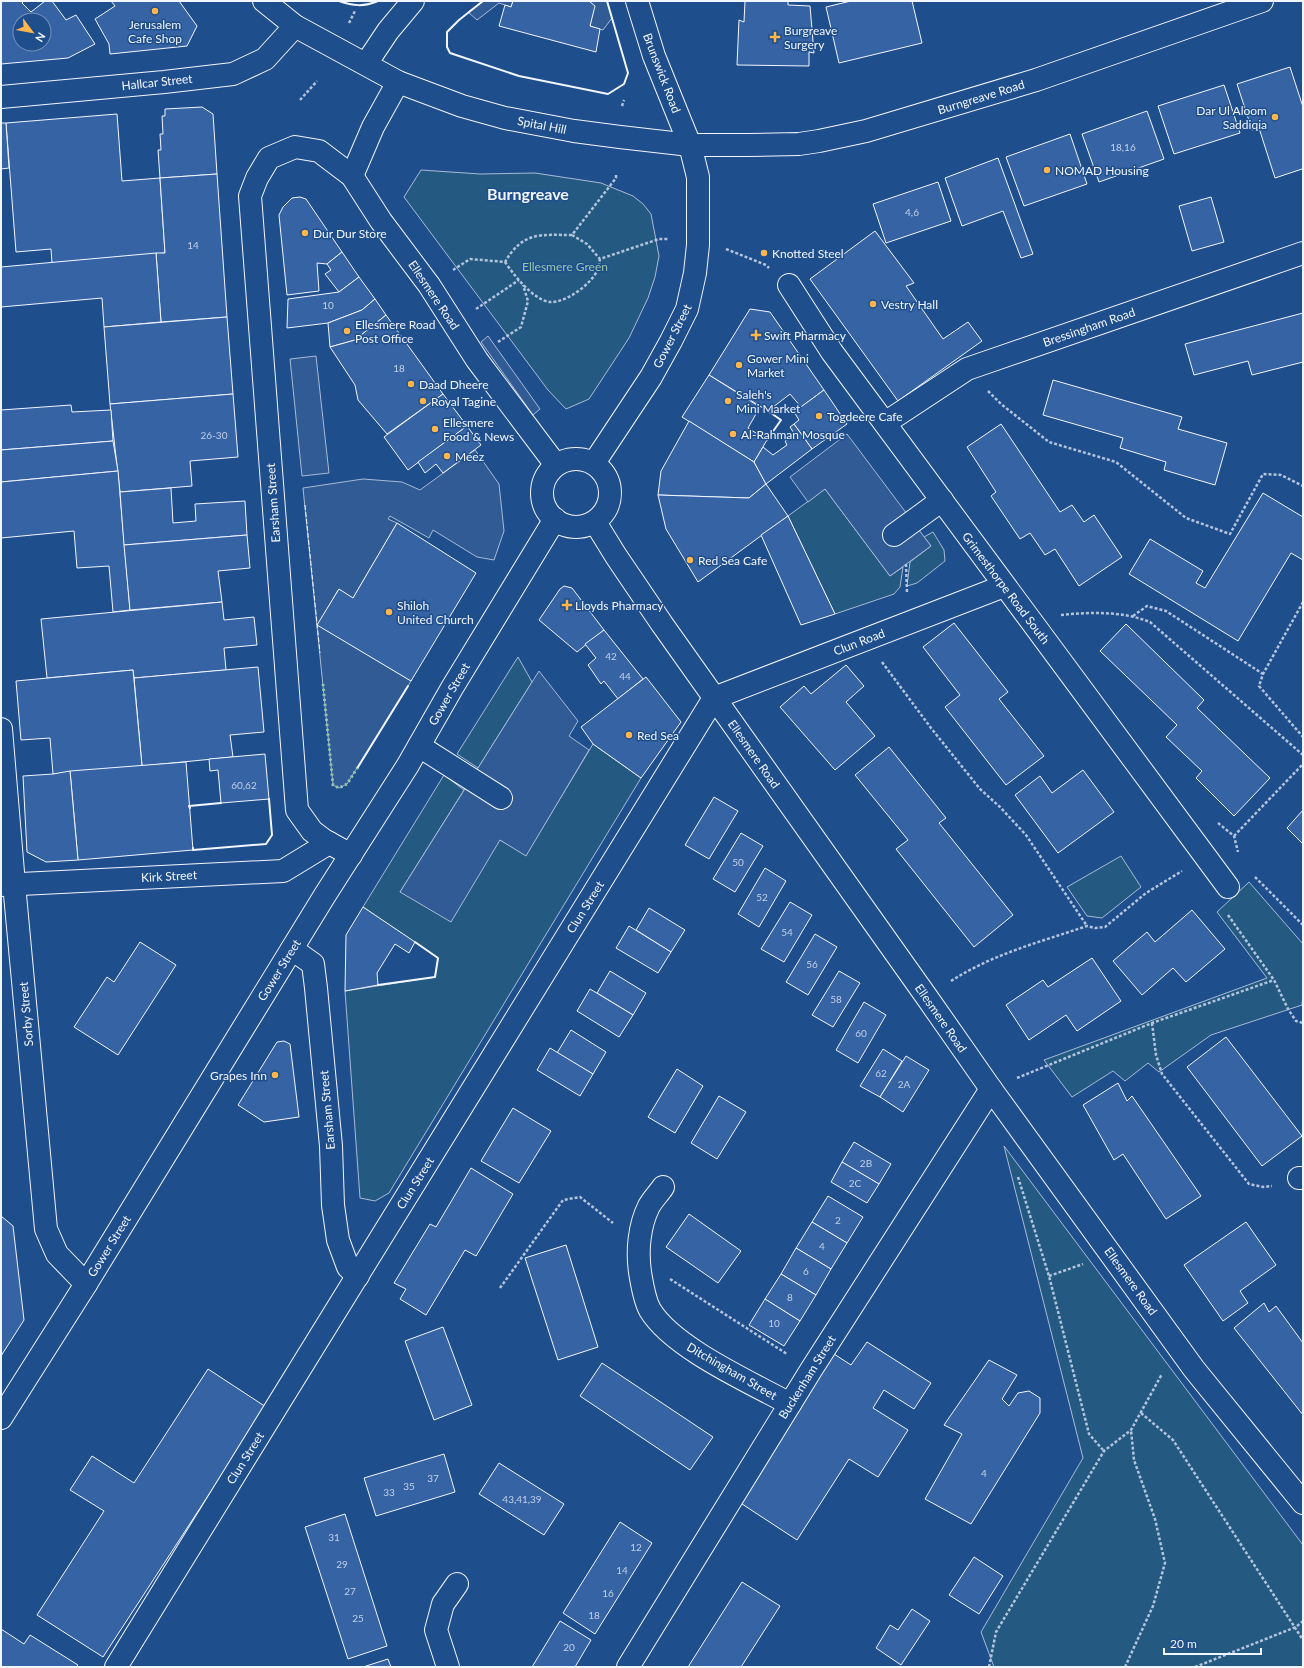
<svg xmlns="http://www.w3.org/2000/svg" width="1304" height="1668" viewBox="0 0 1304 1668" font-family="Lato,sans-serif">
	<rect width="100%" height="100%" fill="#1f4e8c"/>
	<!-- green -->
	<g fill="#245a82" stroke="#a8bbd7">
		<path d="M421,170L480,174L535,173L601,183L633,196L643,204L651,214L659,256L655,277L648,298L629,338L589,399L566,409L548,390L404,197Z"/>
		<path d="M825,489L890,576L903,567L900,587L894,594L835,614L788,516Z"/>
		<path d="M933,532L944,550L945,561L917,583L907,586L910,562L931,546L924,537Z"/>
		<path d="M518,657L532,682L478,768L457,754Z"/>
		<path d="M593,744L641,778L389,1193L375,1201L360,1198L345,991L435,977L438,958L363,907L444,775L464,790L400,892L500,840L526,855Z"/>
		<path d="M1121,856L1141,887L1102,918L1087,916L1067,887Z"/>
		<path d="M1249,882L1303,944V993L1302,1005L1211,1035L1159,1072L1148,1063L1125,1081L1113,1071L1072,1097L1044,1060L1267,978L1217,912Z"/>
		<path d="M1004,1146L1303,1545V1667H994L981,1632L1083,1458Z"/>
	</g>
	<!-- parking -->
	<g fill="#305b95" stroke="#a8bbd7">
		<path d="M483,1H513L511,7L499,3L477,20L468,12Z"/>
		<path d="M589,1H607L612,18L603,30L590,26L594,6Z"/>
		<path d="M488,336L540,409L533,415L481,342Z"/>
		<path d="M316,356L329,473L302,476L290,359Z"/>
		<path d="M847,434L931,546L890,576L825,489L808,502L790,477Z"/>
		<path d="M475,450L499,484L504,531L494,560L477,557L433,530L429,538L390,516L388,519L397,523L353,598L338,590L318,625L411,681L347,784L339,788L333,785L303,488L363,479L402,482L420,490Z"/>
		<path d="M539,671L578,721L569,736L589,750L526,856L500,840L451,922L400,892Z"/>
	</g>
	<!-- building -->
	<g fill="#3563a3" stroke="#f2f6ff" fill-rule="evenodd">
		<path d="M1,1H24L22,3L31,12L45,1H52L66,20L76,15L95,44L68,58L1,64ZM20,20H44V44H20Z"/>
		<path d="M111,1H179L197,26L187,46L110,54L109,44L95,19L115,6Z"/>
		<path d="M513,1H589L595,6L590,26L600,29L596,52L499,26L505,5L511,7Z"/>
		<path d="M745,1H788V5L810,6L814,53L809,52V66L737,65L739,20L744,22Z"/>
		<path d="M851,1H912L922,43L839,63L826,7Z"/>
		<path d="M1290,67L1303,107V171L1302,169L1275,178L1259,128L1252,130L1237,84Z"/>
		<path d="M1224,85L1240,133L1174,154L1158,106Z"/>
		<path d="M202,107L213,114L217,174L160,178L158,150H161L160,134H163L162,116H165V109Z"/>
		<path d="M1147,111L1164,159L1099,182L1082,134Z"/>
		<path d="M117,114L122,181L160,178L165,253L52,263L51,249L16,252L6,123Z"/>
		<path d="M1,123H6L9,168L1,169Z"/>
		<path d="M1070,134L1087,184L1024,206L1006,157Z"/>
		<path d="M998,158L1033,254L1021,258L1003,211L962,226L945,178Z"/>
		<path d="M217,174L227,317L161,322L156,253H165L160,178Z"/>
		<path d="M938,182L951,221L886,243L873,204Z"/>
		<path d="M300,197L306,199L342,252L327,264L317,263L319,291L287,295L279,215L283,207L292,198Z"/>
		<path d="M1211,197L1224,242L1192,251L1179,206Z"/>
		<path d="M875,231L914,283L906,286L943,339L968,322L982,341L898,401L810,279Z"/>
		<path d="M342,252L359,277L339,292L325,274L331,270L327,264Z"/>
		<path d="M156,253L161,322L104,327L102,298L1,307V267Z"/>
		<path d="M359,277L375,299L362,310L328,323L287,328L288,299L339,292Z"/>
		<path d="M375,299L386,315L355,340L330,347L328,323L362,310Z"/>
		<path d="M750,309L770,312L824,390L801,407L790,394L768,411L709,375Z"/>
		<path d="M1303,313V362L1252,375L1248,361L1194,375L1185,344Z"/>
		<path d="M386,315L443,394L387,434L358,400L355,385L330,347L355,340Z"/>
		<path d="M227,317L233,394L110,404L104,327Z"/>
		<path d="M709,375L760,407L748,428L767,440L754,462L682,417Z"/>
		<path d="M1053,380L1182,417L1178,429L1227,443L1215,485L1164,470L1166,462L1120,448L1123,438L1043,415Z"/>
		<path d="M824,390L847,424L812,449L794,424L799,420L794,412Z"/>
		<path d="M233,394L238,457L190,461L192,486L120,492L110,404Z"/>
		<path d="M443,394L467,426L408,470L384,437Z"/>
		<path d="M71,405L72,412L111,410L113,441L1,450V410Z"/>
		<path d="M689,421L754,462L766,484L749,498L658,495L661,471Z"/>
		<path d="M794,424L812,449L766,484L754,462L763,447L773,455L787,445L785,441L795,435L790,427Z"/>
		<path d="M1001,424L1060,512L1072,505L1084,522L1094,515L1122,557L1079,586L1055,549L1045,555L1030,533L1020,539L991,496L996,492L967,447Z"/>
		<path d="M467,426L481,445L443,473L436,464L425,473L418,462Z"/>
		<path d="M113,441L118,471L1,482V450Z"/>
		<path d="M118,471L130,610L113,612L109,566L77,568L74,531L1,538V482Z"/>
		<path d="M766,484L788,516L698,582L666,529L658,495L749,498Z"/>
		<path d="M171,488L173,523L196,521L195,504L245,501L247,535L124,545L120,492Z"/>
		<path d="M1263,493L1303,517V560L1291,553L1238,641L1129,574L1150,539L1203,571L1196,583L1205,588Z"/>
		<path d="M788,516L835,614L801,625L761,535Z"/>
		<path d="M397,523L476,573L411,681L317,625L339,589L353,598Z"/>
		<path d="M247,535L250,568L218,571L222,602L130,610L124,545Z"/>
		<path d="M564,586L572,588L604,630L577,652L539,620L560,589Z"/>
		<path d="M222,602L224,620L254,617L257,645L224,648L226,670L134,678L133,670L47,678L41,619Z"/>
		<path d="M954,623L1008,692L999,699L1044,756L1006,785L945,707L960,695L923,647Z"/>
		<path d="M1126,624L1204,700L1197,708L1270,778L1234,816L1196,778L1202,771L1166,737L1177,725L1100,651Z"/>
		<path d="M604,630L643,679L618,699L604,681L601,684L588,665L596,658L585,644Z"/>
		<path d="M846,665L864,686L846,702L875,736L835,770L780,707L804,686L811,694Z"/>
		<path d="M258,667L264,732L230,735L233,757L142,766L134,678Z"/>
		<path d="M133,670L142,766L53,774L50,738L21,740L16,681Z"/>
		<path d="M646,677L681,722L641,778L593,744L581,727Z"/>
		<path d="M889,747L946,818L939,823L1013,915L974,947L896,849L908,840L855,775Z"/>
		<path d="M265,754L269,799L221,803L218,770L210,771L209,759Z"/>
		<path d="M186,762L193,850L78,860L70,771Z"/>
		<path d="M1083,770L1114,812L1058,853L1015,795L1040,776L1052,793Z"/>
		<path d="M70,771L78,860L46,862L27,852L23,776L53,774Z"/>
		<path d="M714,797L738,811L709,859L685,845Z"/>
		<path d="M1303,810V844L1287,828Z"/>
		<path d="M741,833L763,846L735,892L713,879Z"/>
		<path d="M765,868L786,881L759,927L738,914Z"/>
		<path d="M790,902L812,915L784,962L761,949Z"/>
		<path d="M363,907L415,942L409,953L395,944L377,973L378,985L345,991L346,935Z"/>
		<path d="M649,908L685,930L671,952L636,930Z"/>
		<path d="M1192,910L1225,949L1186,982L1173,968L1142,995L1113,961L1147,932L1155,942Z"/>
		<path d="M629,926L671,952L658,973L616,948Z"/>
		<path d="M815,934L837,947L808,995L786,982Z"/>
		<path d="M140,942L176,965L118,1055L74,1027L107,977L114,982Z"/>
		<path d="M1092,958L1121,1001L1077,1031L1066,1015L1029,1040L1006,1005L1043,980L1048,987Z"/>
		<path d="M610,971L646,993L633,1015L597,993Z"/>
		<path d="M839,971L860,983L833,1027L812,1015Z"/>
		<path d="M590,989L633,1015L619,1037L577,1011Z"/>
		<path d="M864,1002L886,1015L858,1063L836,1050Z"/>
		<path d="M571,1030L606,1052L593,1074L557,1053Z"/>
		<path d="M1226,1037L1302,1136L1262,1166L1187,1067Z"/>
		<path d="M284,1041L290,1044L299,1117L264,1122L238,1105L277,1042Z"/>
		<path d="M550,1048L593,1074L580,1096L537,1070Z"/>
		<path d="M883,1049L902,1061L880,1097L860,1086Z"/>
		<path d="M906,1056L929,1070L903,1112L880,1097Z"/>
		<path d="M677,1069L703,1086L675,1133L648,1117Z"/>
		<path d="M1118,1083L1127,1101L1132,1096L1201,1196L1166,1219L1123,1154L1114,1160L1083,1105Z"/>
		<path d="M719,1096L746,1112L717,1159L691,1143Z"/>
		<path d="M513,1108L551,1131L519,1183L481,1161Z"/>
		<path d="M854,1142L891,1164L879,1184L842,1162Z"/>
		<path d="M842,1162L879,1184L867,1203L831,1182Z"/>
		<path d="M471,1168L513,1194L476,1256L465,1250L426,1315L400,1299L406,1289L394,1283L430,1224L436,1227Z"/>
		<path d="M828,1196L863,1217L847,1243L812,1222Z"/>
		<path d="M689,1214L741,1251L718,1283L666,1247Z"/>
		<path d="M1,1216L13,1226L24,1320L1,1356Z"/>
		<path d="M812,1222L847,1243L831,1269L796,1248Z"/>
		<path d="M1246,1222L1276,1265L1240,1291L1248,1303L1223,1321L1184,1265Z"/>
		<path d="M566,1245L598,1347L558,1360L525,1258Z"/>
		<path d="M796,1248L831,1269L816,1295L781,1274Z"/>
		<path d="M781,1274L816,1295L800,1321L765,1299Z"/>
		<path d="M765,1299L800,1321L784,1346L749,1325Z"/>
		<path d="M1264,1303L1269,1312L1276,1306L1303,1343V1415L1234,1328Z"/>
		<path d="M443,1327L472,1405L434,1420L405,1341Z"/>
		<path d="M867,1342L931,1383L914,1409L884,1390L873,1408L908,1430L878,1477L849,1459L797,1540L739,1502L834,1354L851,1365Z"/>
		<path d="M989,1360L1017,1375L1002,1399L1009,1406L1018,1393L1029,1391L1040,1398V1413L971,1524L925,1499L962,1434L944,1425Z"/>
		<path d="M602,1363L713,1437L690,1470L580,1396Z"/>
		<path d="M208,1369L266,1407L103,1657L37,1615L104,1511L70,1490L92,1456L134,1483Z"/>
		<path d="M444,1454L455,1492L376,1516L364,1478Z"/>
		<path d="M499,1463L564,1504L544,1535L479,1494Z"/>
		<path d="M345,1514L387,1646L348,1659L305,1527Z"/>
		<path d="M620,1522L652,1543L595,1634L563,1613Z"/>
		<path d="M974,1557L1003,1576L979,1614L949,1595Z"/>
		<path d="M742,1582L780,1606L741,1667H688Z"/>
		<path d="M912,1609L930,1621L901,1665L876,1648L890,1625L898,1630Z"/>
		<path d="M560,1621L591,1640L575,1667H532Z"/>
		<path d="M1,1629L24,1644L30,1635L78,1665L76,1667H1Z"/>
		<path d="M388,1659L391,1667H363Z"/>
	</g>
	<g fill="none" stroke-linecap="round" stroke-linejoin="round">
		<defs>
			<g id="minor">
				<path d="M637,1L654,56L690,145"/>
				<path d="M366,64L388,31L413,1"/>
				<path d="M1,97L164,82L233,74L265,59L295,26"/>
				<path d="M352,176L373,127L398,82"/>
				<path d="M789,285L832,352L1228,887"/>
				<path d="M885,423L967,369L1303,253"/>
				<path d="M595,522L616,556L662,624L926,996L991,1089L1194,1369L1303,1503"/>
				<path d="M894,535L942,500"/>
				<path d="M1,729L14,884L46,1229L57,1254L86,1284"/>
				<path d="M419,746L501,798"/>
				<path d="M351,855L324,840L312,831L297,810L250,196L257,178L269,158L295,147L319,151L352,176L381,221L429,285L477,360L556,465"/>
				<path d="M1,885L283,871L329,843"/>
				<path d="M292,949L313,964L316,988L331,1146L333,1205L338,1240L348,1267L358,1276"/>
				<path d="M1299,1178H1303"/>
				<path d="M663,1187C659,1193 653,1199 649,1206C639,1226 637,1251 640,1272C642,1284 644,1299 650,1310C673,1348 750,1382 790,1404"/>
				<path d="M116,1667L714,698L1004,586"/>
				<path d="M448,1667L436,1630L443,1604L457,1584"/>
				<path d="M628,1667L811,1370L991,1089"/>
			</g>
			<g id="major">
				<path d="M264,1L295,26L398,82L462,106L505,118L574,131L620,137L690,145H748L799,144L819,141L866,131L1036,80L1262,1"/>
				<circle cx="576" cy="493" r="34"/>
				<path d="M594,463L651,377L671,341L687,309L695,273L698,245V177L690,145"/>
				<path d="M1,1418L86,1284L325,895L408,765L452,688L555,519"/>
			</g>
		</defs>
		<!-- minor casing -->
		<use href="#minor" stroke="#f2f6ff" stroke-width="24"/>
		<!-- major casing -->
		<use href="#major" stroke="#f2f6ff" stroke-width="24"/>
		<!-- path -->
		<g stroke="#b3c4dc" stroke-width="2.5" stroke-dasharray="3 2" stroke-linecap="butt">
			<path d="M349,23L355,11"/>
			<path d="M300,100L317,81"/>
			<path d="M622,106L624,100"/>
			<path d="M572,235L587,244L600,259L659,239H668"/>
			<path d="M726,249L766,265L769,268"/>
			<path d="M505,262C514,275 533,300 550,302C566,303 591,284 597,271C599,267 599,263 600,259"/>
			<path d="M453,270L470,259L505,262C523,231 541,235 572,235L616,178V173"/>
			<path d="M476,309L519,280"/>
			<path d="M498,342L521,327L528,301L523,285"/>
			<path d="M988,391L1001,404L1049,442L1116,462L1186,518L1230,534L1263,474L1281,475L1303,486"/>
			<path d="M906,564L907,593"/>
			<path d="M1303,602L1263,674L1259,686L1303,737"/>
			<path d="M1061,615C1091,612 1122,611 1150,622L1303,755"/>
			<path d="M1133,616L1147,606L1166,611L1263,674"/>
			<path d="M882,662L931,728L980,789L1000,807L1026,835L1087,926"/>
			<path d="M1218,823L1234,836L1238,852"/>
			<path d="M1234,836L1303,764"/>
			<path d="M1255,877L1303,925"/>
			<path d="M1228,915L1274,980L1288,1009L1296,1021L1303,1023"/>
			<path d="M951,981C993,954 1040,942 1087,926L1095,928L1105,927L1146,893L1182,871"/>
			<path d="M1152,1023L1156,1055L1162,1074L1249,1184L1263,1187L1272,1186"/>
			<path d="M1017,1078L1152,1023L1274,980"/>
			<path d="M1018,1177L1049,1276L1089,1434L1104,1451"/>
			<path d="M1049,1276L1083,1264"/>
			<path d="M670,1279L787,1354"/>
			<path d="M500,1288L563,1200L580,1197L613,1223"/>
			<path d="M1141,1413L1173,1440L1303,1640"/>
			<path d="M989,1667L996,1632L1104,1451L1131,1430L1162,1374"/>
			<path d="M1125,1667L1153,1606L1165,1563L1155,1519L1134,1460L1131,1430"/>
			<path d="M1195,1667L1296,1627L1303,1621"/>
		</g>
		<!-- minor -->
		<use href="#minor" stroke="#1f4e8c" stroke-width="22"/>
		<!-- major -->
		<use href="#major" stroke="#1f4e8c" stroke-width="22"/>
		<!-- hedge -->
		<path stroke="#97c8a6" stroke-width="3" stroke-dasharray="2 3" stroke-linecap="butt" d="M323,684L333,785L339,788L347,784L358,767"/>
		<!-- fence -->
		<path stroke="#f2f6ff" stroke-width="1" stroke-dasharray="5 2" stroke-linecap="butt" d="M305,505L320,653"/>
		<!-- wall -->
		<g stroke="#f2f6ff" stroke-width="2">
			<path d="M339,1C353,6 364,7 378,1"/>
			<path d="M483,1L459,20L447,32V47L450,53L519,76L608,94L624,84L628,73L607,1"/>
			<path d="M767,440L781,420L768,411"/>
			<path d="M358,767L408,686"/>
			<path d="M190,808L189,806L221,803"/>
			<path d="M193,848V850L266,844L272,835L269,799"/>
			<path d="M378,985L435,977L438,958L415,942"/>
		</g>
	</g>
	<!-- markers -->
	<g fill="#ffb74d" stroke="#1f4e8c" stroke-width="1.5">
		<circle cx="155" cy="11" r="4"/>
		<path d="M773 31h4v4h4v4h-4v4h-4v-4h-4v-4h4z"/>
		<circle cx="1275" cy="117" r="4"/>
		<circle cx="1047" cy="170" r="4"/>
		<circle cx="305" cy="233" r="4"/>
		<circle cx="764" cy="253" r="4"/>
		<circle cx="873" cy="304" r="4"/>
		<circle cx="347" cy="331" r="4"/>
		<path d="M754 329h4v4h4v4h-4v4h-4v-4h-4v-4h4z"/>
		<circle cx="739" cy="365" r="4"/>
		<circle cx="411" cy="384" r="4"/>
		<circle cx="423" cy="401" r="4"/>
		<circle cx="728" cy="401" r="4"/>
		<circle cx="819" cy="416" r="4"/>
		<circle cx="435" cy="429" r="4"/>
		<circle cx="733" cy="434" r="4"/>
		<circle cx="447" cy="456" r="4"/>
		<circle cx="690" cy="560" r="4"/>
		<path d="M565 599h4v4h4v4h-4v4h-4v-4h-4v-4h4z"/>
		<circle cx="389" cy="612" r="4"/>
		<circle cx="629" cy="735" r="4"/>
		<circle cx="275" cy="1075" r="4"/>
	</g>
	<g text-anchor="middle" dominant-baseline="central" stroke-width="3" stroke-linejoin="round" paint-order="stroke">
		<!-- number labels -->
		<g font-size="10" fill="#c3d1e8">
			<text x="1123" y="147">18,16</text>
			<text x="912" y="212">4,6</text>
			<text x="193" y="245">14</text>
			<text x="328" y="305">10</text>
			<text x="399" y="368">18</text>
			<text x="214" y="435">26-30</text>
			<text x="611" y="656">42</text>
			<text x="625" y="676">44</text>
			<text x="244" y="785">60,62</text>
			<text x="738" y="862">50</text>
			<text x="762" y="897">52</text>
			<text x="787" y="932">54</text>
			<text x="812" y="964">56</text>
			<text x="836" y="999">58</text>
			<text x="861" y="1033">60</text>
			<text x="881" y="1073">62</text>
			<text x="904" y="1084">2A</text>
			<text x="866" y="1163">2B</text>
			<text x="855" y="1183">2C</text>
			<text x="838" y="1220">2</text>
			<text x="822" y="1246">4</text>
			<text x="806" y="1271">6</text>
			<text x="790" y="1297">8</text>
			<text x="774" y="1323">10</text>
			<text x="984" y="1473">4</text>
			<text x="433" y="1478">37</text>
			<text x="409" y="1486">35</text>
			<text x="389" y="1492">33</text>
			<text x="522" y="1499">43,41,39</text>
			<text x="334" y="1537">31</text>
			<text x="636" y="1547">12</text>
			<text x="342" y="1564">29</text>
			<text x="622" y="1570">14</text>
			<text x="350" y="1591">27</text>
			<text x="608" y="1593">16</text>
			<text x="594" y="1615">18</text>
			<text x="358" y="1618">25</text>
			<text x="569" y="1647">20</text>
		</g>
		<!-- poi labels -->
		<g font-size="12" fill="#f2f6ff" stroke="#1f4e8c" text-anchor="start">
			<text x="155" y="24" text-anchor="middle">Jerusalem<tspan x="155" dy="14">Cafe Shop</tspan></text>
			<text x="784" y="30">Burgreave<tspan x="784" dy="14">Surgery</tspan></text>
			<text x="1267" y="110" text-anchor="end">Dar Ul Aloom<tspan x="1267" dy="14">Saddiqia</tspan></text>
			<text x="1055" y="170">NOMAD Housing</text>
			<text x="313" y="233">Dur Dur Store</text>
			<text x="772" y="253">Knotted Steel</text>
			<text x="881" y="304">Vestry Hall</text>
			<text x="355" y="324">Ellesmere Road<tspan x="355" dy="14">Post Office</tspan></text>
			<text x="764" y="335">Swift Pharmacy</text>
			<text x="747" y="358">Gower Mini<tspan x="747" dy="14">Market</tspan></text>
			<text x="419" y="384">Daad Dheere</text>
			<text x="736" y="394">Saleh's<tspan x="736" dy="14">Mini Market</tspan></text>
			<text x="431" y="401">Royal Tagine</text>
			<text x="827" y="416">Togdeere Cafe</text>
			<text x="443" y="422">Ellesmere<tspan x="443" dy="14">Food &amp; News</tspan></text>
			<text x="741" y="434">Al-Rahman Mosque</text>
			<text x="455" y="456">Meez</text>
			<text x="698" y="560">Red Sea Cafe</text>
			<text x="397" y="605">Shiloh<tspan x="397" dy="14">United Church</tspan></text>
			<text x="575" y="605">Lloyds Pharmacy</text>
			<text x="637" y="735">Red Sea</text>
			<text x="267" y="1075" text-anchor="end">Grapes Inn</text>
		</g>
		<!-- street labels -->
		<g font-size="12" fill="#f2f6ff" stroke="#1f4e8c">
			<text transform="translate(662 73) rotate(69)">Brunswick Road</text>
			<text transform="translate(157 82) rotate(-6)">Hallcar Street</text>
			<text transform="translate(981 97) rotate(-17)">Burngreave Road</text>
			<text transform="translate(542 125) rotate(11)">Spital Hill</text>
			<text transform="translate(434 295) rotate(56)">Ellesmere Road</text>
			<text transform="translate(1089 327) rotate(-19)">Bressingham Road</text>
			<text transform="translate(672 336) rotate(-63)">Gower Street</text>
			<text transform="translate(273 503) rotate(-94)">Earsham Street</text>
			<text transform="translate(1006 588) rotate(53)">Grimesthorpe Road South</text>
			<text transform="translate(859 642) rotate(-21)">Clun Road</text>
			<text transform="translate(449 694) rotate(-60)">Gower Street</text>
			<text transform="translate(754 754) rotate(55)">Ellesmere Road</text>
			<text transform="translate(169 876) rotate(-3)">Kirk Street</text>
			<text transform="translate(585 907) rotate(-58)">Clun Street</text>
			<text transform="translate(279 970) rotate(-58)">Gower Street</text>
			<text transform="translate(26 1014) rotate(-95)">Sorby Street</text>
			<text transform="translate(941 1018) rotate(55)">Ellesmere Road</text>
			<text transform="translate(327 1110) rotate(-95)">Earsham Street</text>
			<text transform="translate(415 1183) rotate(-58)">Clun Street</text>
			<text transform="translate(109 1246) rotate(-58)">Gower Street</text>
			<text transform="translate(1131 1281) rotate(54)">Ellesmere Road</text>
			<text transform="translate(732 1371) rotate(30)">Ditchingham Street</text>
			<text transform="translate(807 1377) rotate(-58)">Buckenham Street</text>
			<text transform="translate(245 1458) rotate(-58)">Clun Street</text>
		</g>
		<!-- park labels -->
		<g font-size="12" fill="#97c8a6" stroke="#1f4e8c">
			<text x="565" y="266">Ellesmere Green</text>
		</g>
		<!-- district labels -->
		<g font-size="16" font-weight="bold" fill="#f2f6ff" stroke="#1f4e8c">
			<text x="528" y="193">Burngreave</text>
		</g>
	</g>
	<!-- border -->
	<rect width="1304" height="1668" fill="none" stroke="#f2f6ff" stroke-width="4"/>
	<!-- north arrow -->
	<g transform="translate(32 32) rotate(122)"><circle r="19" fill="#1f4e8c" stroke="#7391ba"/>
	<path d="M0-3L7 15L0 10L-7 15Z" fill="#ffb74d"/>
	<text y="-6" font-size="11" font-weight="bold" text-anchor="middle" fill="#f2f6ff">N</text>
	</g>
	<!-- scale -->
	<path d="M1164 1648v6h97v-6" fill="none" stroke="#f2f6ff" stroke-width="2"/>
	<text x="1170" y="1648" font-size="12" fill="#f2f6ff" stroke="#1f4e8c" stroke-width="3" paint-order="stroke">20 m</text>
</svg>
